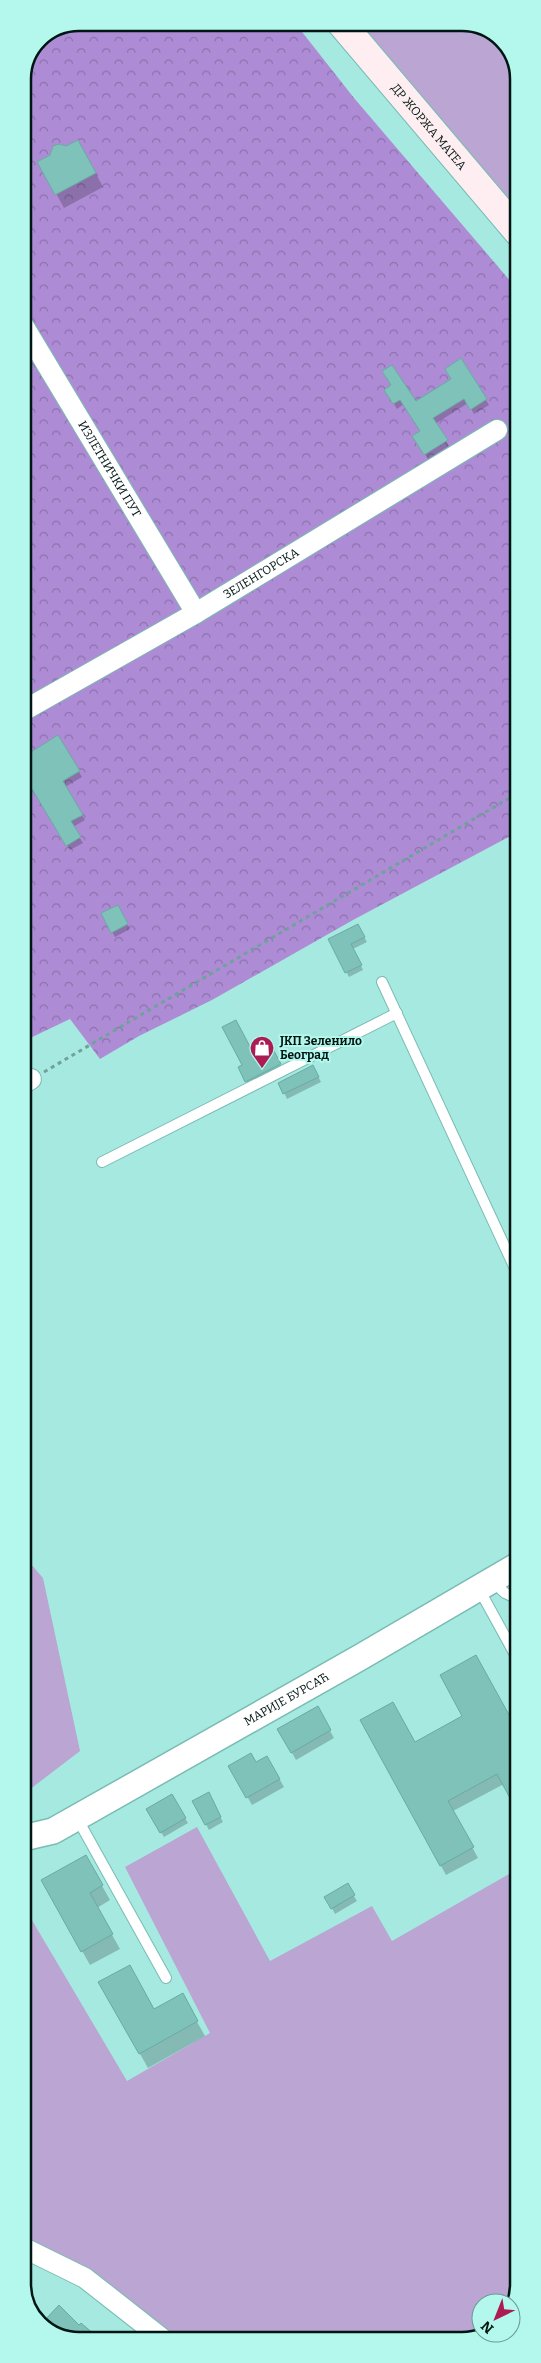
<svg xmlns="http://www.w3.org/2000/svg" width="541" height="2363" viewBox="0 0 541 2363" font-family="Bitter,serif">
	<defs>
		<pattern id="forest-crowns" width="20" height="18" patternUnits="userSpaceOnUse" patternTransform="scale(1.25)"><rect width="20" height="18" fill="#ae8cd5"/><path d="M2 6a3 3 0 1 1 6 0M12 15a3 3 0 1 1 6 0" fill="none" stroke="#8b71ac"/></pattern>
	</defs>
	<rect width="100%" height="100%" fill="#a6e9e0"/>
	<!-- green -->
	<g fill="#baa5d3">
		<path d="M358,23H469L502,39L517,68L518,217Z"/>
		<path d="M23,1555L43,1578L80,1751L29,1790L23,1792Z"/>
		<path d="M197,1827L270,1961L372,1906L392,1941L518,1869V2284L511,2304L481,2303V2333H484L473,2339L155,2340L97,2288L24,2254L23,1905L127,2081L210,2033L125,1867Z"/>
	</g>
	<!-- forest -->
	<path fill="url(#forest-crowns)" d="M79,23H295L354,98L518,290V832L353,920L212,1000L139,1036L100,1059L70,1019L26,1040L23,1037V79L39,39Z"/>
	<!-- shadow -->
	<g fill="#0003">
		<path d="M86,155L103,187L64,208L39,162L51,156Z"/>
		<path d="M518,357V373L510,362Z"/>
		<path d="M461,360L489,405L474,414L468,403L435,424L449,446L428,459L414,436L421,431L404,404L397,409L386,390L415,403L452,379Z"/>
		<path d="M58,737L82,777L65,787L85,820L73,827L83,843L70,850L30,783L23,787V757Z"/>
		<path d="M117,906L130,929L115,937L102,914Z"/>
		<path d="M358,926L367,942L353,949L363,970L349,977L330,940Z"/>
		<path d="M273,1051L282,1070L249,1086L239,1068Z"/>
		<path d="M316,1072L321,1082L287,1099L280,1083Z"/>
		<path d="M476,1656L518,1733V1810L504,1784L453,1811L478,1858L446,1875L362,1721L415,1743L464,1716Z"/>
		<path d="M317,1708L334,1738L296,1760L279,1730Z"/>
		<path d="M267,1757L284,1787L252,1805L230,1766L256,1764Z"/>
		<path d="M208,1794L223,1822L209,1830L194,1802Z"/>
		<path d="M171,1796L188,1823L164,1837L148,1810Z"/>
		<path d="M86,1857L110,1900L97,1908L120,1949L90,1965L43,1881Z"/>
		<path d="M347,1885L357,1901L335,1914L326,1897Z"/>
		<path d="M100,1983L154,2010L182,1995L205,2036L148,2068Z"/>
	</g>
	<!-- building -->
	<g fill="#7fc2b9" stroke="#69aba3">
		<path d="M78,140L96,173L55,195L37,162L50,155L53,146L59,144L66,146Z"/>
		<path d="M461,358L487,399L470,410L464,399L433,418L448,440L424,455L412,436L420,431L400,400L393,404L384,390L391,385L382,371L392,365L416,401L451,379L445,369Z"/>
		<path d="M58,735L80,771L63,781L83,815L71,821L81,837L66,846L23,774V757Z"/>
		<path d="M118,905L128,924L111,933L101,913Z"/>
		<path d="M358,924L365,937L351,944L362,965L345,973L328,939Z"/>
		<path d="M236,1020L256,1058L273,1049L281,1064L245,1082L238,1067L242,1065L222,1027Z"/>
		<path d="M313,1065L319,1077L283,1094L278,1083Z"/>
		<path d="M476,1655L518,1731V1813L497,1774L448,1801L474,1847L440,1866L360,1720L393,1702L415,1742L462,1716L440,1675Z"/>
		<path d="M318,1706L331,1730L291,1753L277,1729Z"/>
		<path d="M251,1753L256,1762L267,1756L280,1779L246,1798L228,1766Z"/>
		<path d="M209,1792L221,1817L205,1825L192,1801Z"/>
		<path d="M172,1794L186,1818L160,1833L146,1809Z"/>
		<path d="M86,1855L103,1885L90,1893L113,1934L81,1952L41,1880Z"/>
		<path d="M348,1883L355,1895L331,1909L324,1897Z"/>
		<path d="M130,1965L154,2009L183,1993L198,2021L139,2054L98,1982Z"/>
		<path d="M59,2305L79,2325L81,2323L101,2340H72L50,2330L42,2323Z"/>
	</g>
	<g fill="none" stroke-linecap="round" stroke-linejoin="round">
		<defs>
			<g id="service">
				<path d="M382,982L518,1275"/>
				<path d="M102,1162L397,1013"/>
				<path d="M492,1581L505,1593L518,1599"/>
				<path d="M479,1589L518,1660"/>
				<path d="M77,1818L166,1978"/>
			</g>
			<g id="minor">
				<path id="s1" d="M23,325L196,613"/>
				<path id="s2" d="M23,711L196,613L497,430"/>
				<path d="M23,1084L31,1079"/>
				<path d="M24,2248L85,2278L164,2340"/>
			</g>
			<g id="tertiary">
				<path id="s3" d="M23,1838L53,1831L92,1809L359,1658L518,1565"/>
			</g>
			<g id="secondary">
				<path id="s4" d="M341,23L518,232"/>
			</g>
		</defs>
		<!-- service casing -->
		<use href="#service" stroke="#7abcb3" stroke-width="12"/>
		<!-- minor casing -->
		<use href="#minor" stroke="#7abcb3" stroke-width="22"/>
		<!-- tertiary casing -->
		<use href="#tertiary" stroke="#7abcb3" stroke-width="28"/>
		<!-- secondary casing -->
		<use href="#secondary" stroke="#7abcb3" stroke-width="30"/>
		<!-- path -->
		<g stroke="#6ea29b" stroke-width="3" stroke-dasharray="4 4" stroke-linecap="butt">
			<path d="M510,422L518,417"/>
			<path d="M44,1072L518,793"/>
		</g>
		<!-- service -->
		<use href="#service" stroke="#fff" stroke-width="10"/>
		<!-- minor -->
		<use href="#minor" stroke="#fff" stroke-width="20"/>
		<!-- tertiary -->
		<use href="#tertiary" stroke="#fff" stroke-width="25"/>
		<!-- secondary -->
		<use href="#secondary" stroke="#feeef1" stroke-width="28"/>
	</g>
	<!-- icons -->
	<defs>
		<symbol id="shop-pin" viewBox="-11 -11 22 30"><path d="M0 17L-7.5 6A9.5 9.5 0 1 1 7.5 6Z" fill="#ac1b52" stroke="#b3f7ed"/><path d="M-5-2.5h2.3a2.7 3.5 0 0 1 5.4 0H5L5.5 6h-11ZM-1.5-2.5h3a1.5 2.3 0 0 0-3 0Z" fill="#fff"/></symbol>
	</defs>
	<g fill-rule="evenodd">
		<use href="#shop-pin" x="248" y="1034" width="28" height="38"/>
	</g>
	<g text-anchor="middle" dominant-baseline="central" stroke-width="4" stroke-linejoin="round" paint-order="stroke">
		<!-- street labels -->
		<g font-size="12" fill="#001613" stroke="#b3f7ed">
			<text stroke="none"><textPath href="#s4" startOffset="136">ДР ЖОРЖА МАТЕА</textPath></text>
			<text stroke="none"><textPath href="#s1" startOffset="168">ИЗЛЕТНИЧКИ ПУТ</textPath></text>
			<text stroke="none"><textPath href="#s2" startOffset="275">ЗЕЛЕНГОРСКА</textPath></text>
			<text stroke="none"><textPath href="#s3" startOffset="299">МАРИЈЕ БУРСАЋ</textPath></text>
		</g>
		<!-- poi labels -->
		<g font-size="12" font-weight="bold" fill="#001613" stroke="#b3f7ed" text-anchor="start">
			<text x="280" y="1041">ЈКП Зеленило<tspan x="280" dy="14">Београд</tspan></text>
		</g>
	</g>
	<!-- crop -->
	<path d="M0 0H541V2363H0ZM79 31H462A48 48 0 0 1 510 79V2284A48 48 0 0 1 462 2332H79A48 48 0 0 1 31 2284V79A48 48 0 0 1 79 31Z" fill="#b3f7ed" fill-rule="evenodd"/>
	<path fill="none" stroke="#001613" stroke-width="2.5" d="M79 31H462A48 48 0 0 1 510 79V2284A48 48 0 0 1 462 2332H79A48 48 0 0 1 31 2284V79A48 48 0 0 1 79 31Z"/>
	<!-- north arrow -->
	<g transform="translate(496 2318) rotate(223)"><circle r="24" fill="#b3f7ed" stroke="#6b9d96"/>
	<path d="M0-4L9 19L0 12L-9 19Z" fill="#ac1b52"/>
	<text y="-8" font-size="14" font-weight="bold" text-anchor="middle" fill="#001613">N</text>
	</g>
</svg>
